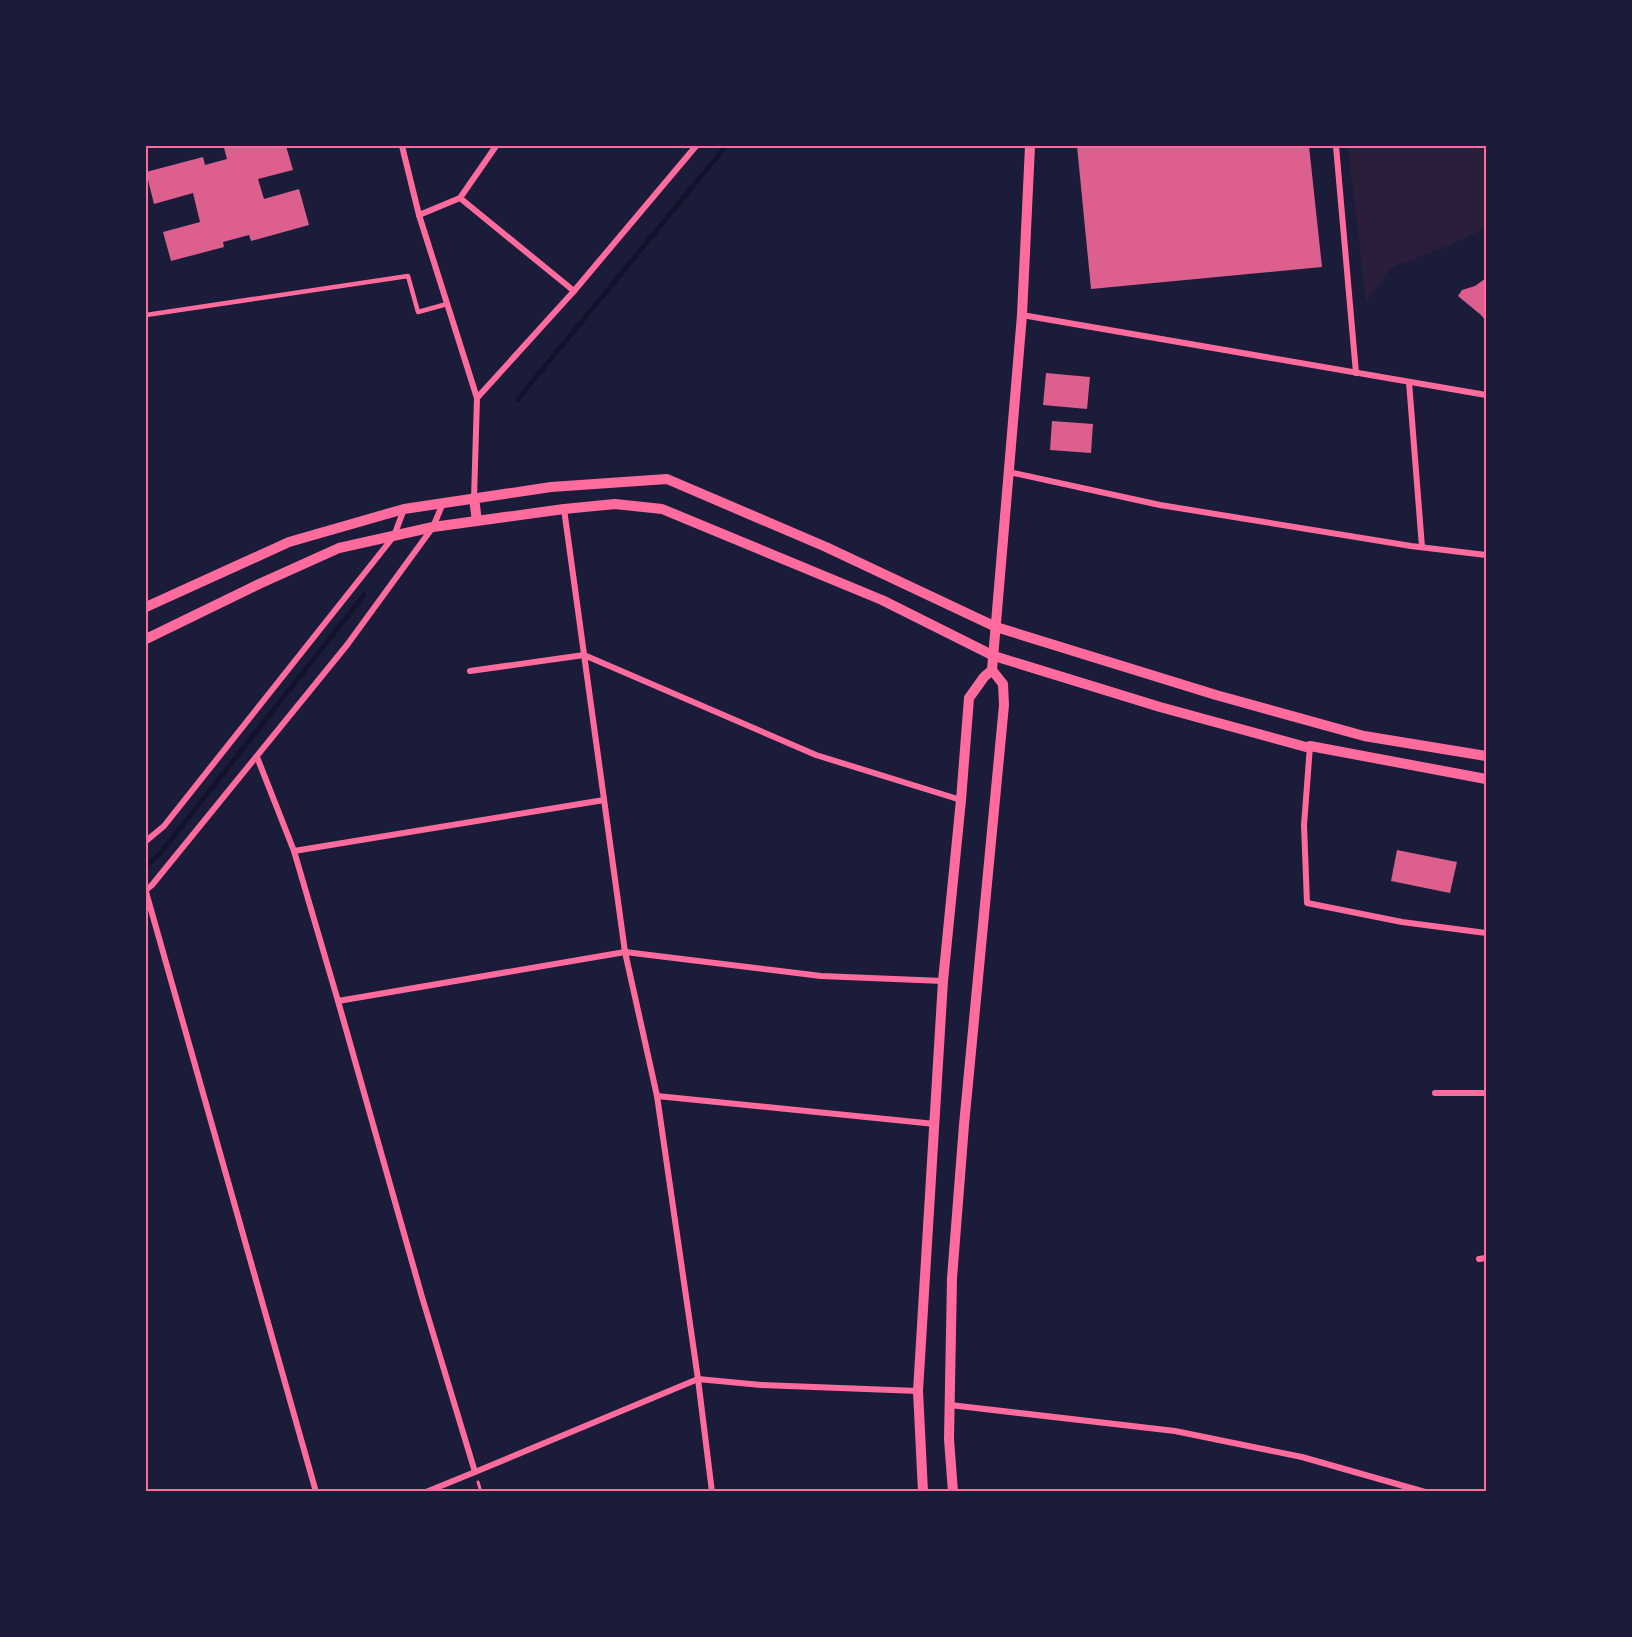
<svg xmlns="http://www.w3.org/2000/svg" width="1632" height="1637" viewBox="0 0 1632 1637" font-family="Bitter,serif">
	<rect width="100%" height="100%" fill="#1b1b3a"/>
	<!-- green -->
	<path fill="#2a1e3b" d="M1348,146H1486V228L1453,244L1390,268L1366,303Z"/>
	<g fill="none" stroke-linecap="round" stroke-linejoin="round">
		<!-- stream -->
		<g stroke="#12122b" stroke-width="5">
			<path d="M518,399L726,146"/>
			<path d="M146,865L159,855L364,595"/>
		</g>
	</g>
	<!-- building -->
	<g fill="#dd5f8e">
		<path d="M234,146H286L293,170L258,179L264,199L299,189L309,225L251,241L249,235L223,242L224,247L171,261L163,232L200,222L193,193L154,204L146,172L203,157L205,165L227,159L224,148Z"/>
		<path d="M1077,146H1309L1322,267L1091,289Z"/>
		<path d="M1486,278V321L1481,315L1458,296L1462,290L1475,286Z"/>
		<path d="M1046,373L1090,377L1087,409L1043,405Z"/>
		<path d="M1052,421L1093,424L1091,453L1050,450Z"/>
		<path d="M1397,850L1457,862L1450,893L1391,881Z"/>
	</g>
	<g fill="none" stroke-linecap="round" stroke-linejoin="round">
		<!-- path -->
		<path stroke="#ff6b9d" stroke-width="3" d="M478,1482L481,1492"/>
		<!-- service -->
		<path stroke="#ff6b9d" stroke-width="4.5" d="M146,315L408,276L418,312L447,304"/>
		<!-- minor -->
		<g stroke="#ff6b9d" stroke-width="6">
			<path d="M402,146L419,215L477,398"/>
			<path d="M1336,146L1356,373"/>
			<path d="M460,198L496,146"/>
			<path d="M419,215L460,198L574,291"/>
			<path d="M1022,315L1486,395"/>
			<path d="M1409,382L1422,547"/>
			<path d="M1009,472L1160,505L1411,546L1486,555"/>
			<path d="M474,498L477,398L574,291L696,146"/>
			<path d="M564,509L625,952L657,1096L698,1379L712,1492"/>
			<path d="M470,671L584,655L816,755L961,800"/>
			<path d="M1310,746L1304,825L1307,903L1402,922L1486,933"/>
			<path d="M257,757L294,851L338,1001L422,1297L475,1472L698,1379L761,1385L918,1391"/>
			<path d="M146,841L164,826L394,536L404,509"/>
			<path d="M294,851L604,800"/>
			<path d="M146,890L152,885L347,645L433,527L443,503"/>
			<path d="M146,892L316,1492"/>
			<path d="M338,1001L625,952L821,976L943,981"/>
			<path d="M1435,1093H1486"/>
			<path d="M657,1096L935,1124"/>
			<path d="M1479,1259L1486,1258"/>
			<path d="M950,1405L1175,1431L1302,1457L1425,1492"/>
			<path d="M426,1492L475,1472"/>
		</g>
		<!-- tertiary -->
		<g stroke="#ff6b9d" stroke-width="10">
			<path d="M474,498L477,521"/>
			<path d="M146,607L289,542L404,509L551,487L667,479L826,547L996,627L1216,695L1364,736L1486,756"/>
			<path d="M146,639L259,584L339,548L433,527L564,509L615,504L662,509L882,600L994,656L1160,707L1306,747L1310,746L1486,779"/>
			<path d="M923,1492L918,1391L943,981L961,800L969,698L984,677L992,670"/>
			<path d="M953,1492L949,1439L952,1278L964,1125L1004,705L1003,684L992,670L1022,315L1030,146"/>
		</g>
	</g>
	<!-- border -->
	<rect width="1632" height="1637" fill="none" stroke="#1b1b3a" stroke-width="294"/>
	<rect x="147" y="147" width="1338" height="1343" fill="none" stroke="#ff6b9d" stroke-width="2"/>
</svg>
